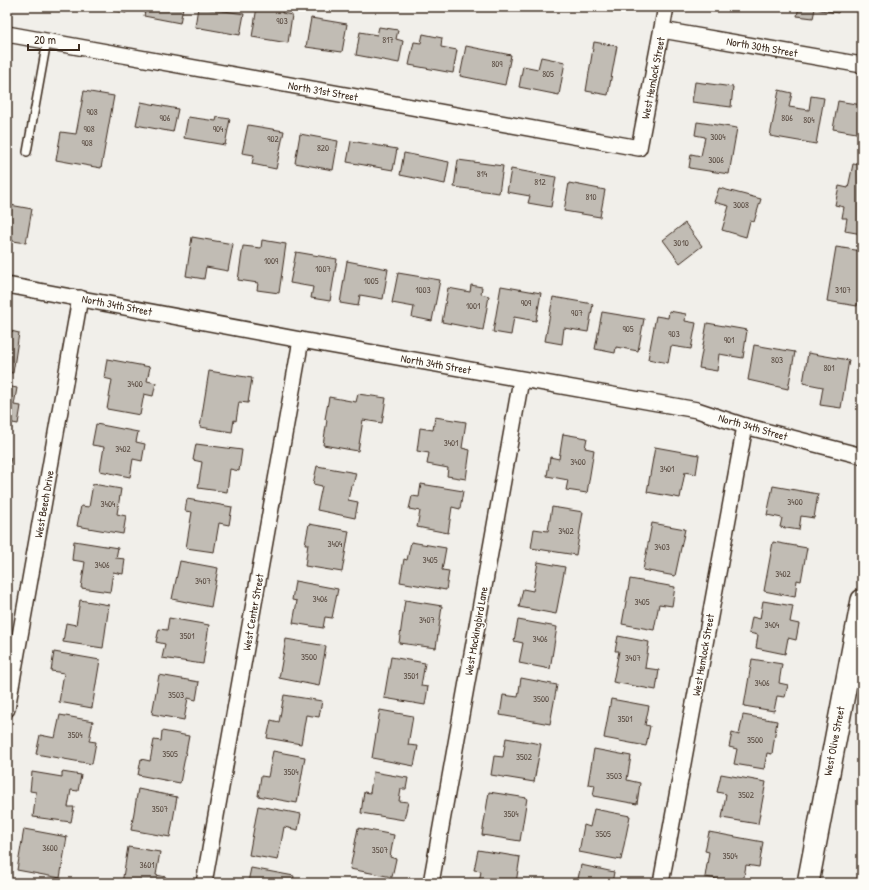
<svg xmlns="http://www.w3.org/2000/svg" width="869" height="890" viewBox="0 0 869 890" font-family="'Patrick Hand',sans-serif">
	<rect width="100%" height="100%" fill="#f1efea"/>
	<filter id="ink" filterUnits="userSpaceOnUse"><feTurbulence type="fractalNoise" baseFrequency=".025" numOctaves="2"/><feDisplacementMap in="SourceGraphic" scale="8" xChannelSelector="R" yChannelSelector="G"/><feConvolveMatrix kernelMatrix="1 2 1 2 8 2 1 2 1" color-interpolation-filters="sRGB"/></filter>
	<g filter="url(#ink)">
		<!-- building -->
		<g fill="#c1bcb4" stroke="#3b2a1e">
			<path d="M97,7H127L126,13Z"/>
			<path d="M146,7H183L180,23L144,16Z"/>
			<path d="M198,7L244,14L240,35L195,27Z"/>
			<path d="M257,7H283L282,13L292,15L288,43L252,37Z"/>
			<path d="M721,7H741L740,10Z"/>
			<path d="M799,7H839L838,13L815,9L813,18L797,16Z"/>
			<path d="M311,18L347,24L342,52L306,47Z"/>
			<path d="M379,27L398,30L396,39L403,41L399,63L356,55L360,32L377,35Z"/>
			<path d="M423,34L442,38L441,47L457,50L453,73L409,65L414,42L421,43Z"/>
			<path d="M594,42L617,46L608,95L586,91Z"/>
			<path d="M466,46L511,55L505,85L460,76Z"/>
			<path d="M541,57L565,62L559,95L519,87L523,66L538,69Z"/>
			<path d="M695,82L733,87L731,107L692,102Z"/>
			<path d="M779,90L792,93L789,107L809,110L811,96L824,98L816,144L770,136Z"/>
			<path d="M84,91L114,96L101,168L56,160L61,132L76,134Z"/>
			<path d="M838,101L862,105V134L833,129Z"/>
			<path d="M141,102L178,109L173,132L136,125Z"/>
			<path d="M188,117L216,121L217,117L230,119L225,145L184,138Z"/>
			<path d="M697,122L737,128L729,174L689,168L691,154L701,156L705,137L695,135Z"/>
			<path d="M248,125L284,131L276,169L252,164L254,155L242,153Z"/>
			<path d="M300,134L338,141L333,170L295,163Z"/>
			<path d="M351,141L397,149L393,170L347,162Z"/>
			<path d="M404,153L449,162L445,184L400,175Z"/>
			<path d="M458,160L503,166L499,193L454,187Z"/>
			<path d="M853,164L862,165V234L845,231L847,218H842L844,207L835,205L839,186L848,188Z"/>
			<path d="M511,169L556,177L551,207L528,203L530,196L507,192Z"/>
			<path d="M569,183L605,190L600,217L564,211Z"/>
			<path d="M719,188L761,199L754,222L750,221L746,237L722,230L729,206L714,202Z"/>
			<path d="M7,198L11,199L10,205L32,209L26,243L7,240Z"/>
			<path d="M685,223L702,246L680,263L663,240Z"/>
			<path d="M192,237L233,244L228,271L206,267L204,279L186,276Z"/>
			<path d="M262,240L286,244L279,293L257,290L258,283L238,280L243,246L261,248Z"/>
			<path d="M836,247L862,251V279L857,306L827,301Z"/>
			<path d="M296,252L337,259L330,301L311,298L313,287L290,283Z"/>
			<path d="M347,261L388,269L383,299L360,295L358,306L340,303Z"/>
			<path d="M398,273L440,280L432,321L412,317L414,307L392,303Z"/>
			<path d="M471,285L482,287L481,294L489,296L483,330L442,322L448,288L470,292Z"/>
			<path d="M501,286L541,293L536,321L514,317L511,335L493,332Z"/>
			<path d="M553,297L593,304L588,332L564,328L562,344L545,341Z"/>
			<path d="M669,311L686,314L685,321L696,323L691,349L671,346L668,363L648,359L656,316L668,318Z"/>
			<path d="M602,312L644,319L638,351L616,347L615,353L595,349Z"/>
			<path d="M707,323L747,330L743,358L719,354L717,371L699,368Z"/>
			<path d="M7,330L19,333L13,373L7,372Z"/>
			<path d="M754,345L795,352L788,389L748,380Z"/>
			<path d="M808,353L849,360L841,408L820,405L823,387L803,383Z"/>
			<path d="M107,359L150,367L147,381L156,383L153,396L144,394L140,415L107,409L112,380L104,378Z"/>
			<path d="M209,371L252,378L248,403L239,402L236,421L234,420L232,432L200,427Z"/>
			<path d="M7,386L17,388L14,405L21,406L18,424L7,422Z"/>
			<path d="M358,394L386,398L382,423L363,420L358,451L323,445L327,420L325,419L329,397L356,402Z"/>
			<path d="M435,417L466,422L462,448L470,450L466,479L447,476L448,468L427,464L429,453L417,451L420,428L433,430Z"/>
			<path d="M96,424L138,432L136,442L145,444L142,461L133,459L130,477L100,471L104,447L92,445Z"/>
			<path d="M563,434L587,438L585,448L594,450L587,493L566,490L568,480L547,476L550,457L559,459Z"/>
			<path d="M196,444L242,450L239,471L230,469L227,492L198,488L202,462L193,460Z"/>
			<path d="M655,447L699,455L696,474L685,472L680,498L647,492Z"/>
			<path d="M7,457L11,458L7,476Z"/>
			<path d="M317,466L356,473L353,485H351L348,500L358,502L355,518L317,510L322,486L313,484Z"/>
			<path d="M93,484L121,489L117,514L126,516L123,534L77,526L81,506L89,507Z"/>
			<path d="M421,484L463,491L460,509L452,507L448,533L417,527L420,511L409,509L412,496L419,497Z"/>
			<path d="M773,486L818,494L814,518L801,516L799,530L780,527L782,518L767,515Z"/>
			<path d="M187,499L232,507L229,525L219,523L214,552L186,548L192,512L185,511Z"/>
			<path d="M552,507L583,512L576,555L531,548L534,529L548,531Z"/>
			<path d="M652,523L685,529L675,576L643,570Z"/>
			<path d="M309,524L349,531L342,572L305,566L308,544H305Z"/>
			<path d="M74,541L118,548L116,558L125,559L123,574L113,572L110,592L81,588L85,562L72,560Z"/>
			<path d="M411,542L446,548L442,570L449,571L446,590L400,582L404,559L407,560Z"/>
			<path d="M773,542L807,548L801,581L797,580L795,597L764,591Z"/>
			<path d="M180,561L218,568L211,607L172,599Z"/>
			<path d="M538,562L565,567L556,614L519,607L523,589L533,591Z"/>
			<path d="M630,579L675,587L672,606L659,604L654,630L622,624Z"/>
			<path d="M295,581L338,589L332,618L325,617L323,628L293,623L297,601L292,600Z"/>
			<path d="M80,600L109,605L103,648L63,642L66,623L76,625Z"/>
			<path d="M405,600L442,606L436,648L399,643Z"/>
			<path d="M763,601L793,606L790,622L799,624L796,640L788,638L785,654L756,648L758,635L749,633L752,617L760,619Z"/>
			<path d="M169,618L209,625L203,664L162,658L165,644L156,642L159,629L167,630Z"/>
			<path d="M518,620L557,627L550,669L519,663L523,643L514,641Z"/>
			<path d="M618,636L649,642L645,668L659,670L656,690L613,682L619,651H615Z"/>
			<path d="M286,639L326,646L319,686L279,678Z"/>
			<path d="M54,652L100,660L92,708L59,702L64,673L51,671Z"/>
			<path d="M391,657L425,663L421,686L428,687L425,705L384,698Z"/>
			<path d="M752,659L782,664L779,683L788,685L785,697L777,696L774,711L744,706Z"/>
			<path d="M159,675L199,682L196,700L188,698L184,720L152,714Z"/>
			<path d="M521,678L557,685L550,724L500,715L503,695L518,697Z"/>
			<path d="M284,695L322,701L319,717L306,715L301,744L267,738L271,720L279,722Z"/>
			<path d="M611,699L649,706L645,725L650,726L646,746L604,738Z"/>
			<path d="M380,710L413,716L408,745L418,746L414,766L372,758Z"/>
			<path d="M60,715L93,721L89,741L96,742L92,764L36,754L40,735L55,738Z"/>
			<path d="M743,715L777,721L772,754L767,753L764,769L734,764L737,749L729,747L732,733L739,735Z"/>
			<path d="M162,731L189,736L180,783L138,775L141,759L150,761L154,740L161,741Z"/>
			<path d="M506,738L541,744L534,782L491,775L494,756L503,757Z"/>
			<path d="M594,749L631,756L627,780L640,783L637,804L593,796L595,785L588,784Z"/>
			<path d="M273,751L305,757L297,803L258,796L261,776L268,777Z"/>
			<path d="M32,772L62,777V772L81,775L78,791L71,790L68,807H74L71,822L33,817L36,792L30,791Z"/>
			<path d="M373,772L408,778L406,789H401L399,801L408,802L404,820L361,813L364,792L370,793Z"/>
			<path d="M721,774L766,782L758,824L722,818L726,794L717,792Z"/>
			<path d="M138,789L177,797L170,837L131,830Z"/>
			<path d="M489,792L527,798L520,841L482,835Z"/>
			<path d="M258,806L301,814L298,830L284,827L278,860L249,855Z"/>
			<path d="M594,809L630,816L621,860L579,852L584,825L590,827Z"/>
			<path d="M358,828L394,835L390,857L396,859L392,877L350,869Z"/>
			<path d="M24,829L67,837L60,878L17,870Z"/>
			<path d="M709,832L763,842L759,867L746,865L743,883L705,877L709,852L705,851Z"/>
			<path d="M128,847L160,852L156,875L166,877L165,883H122Z"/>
			<path d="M478,850L520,857L516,883H479L481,871L474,870Z"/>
			<path d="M581,865L614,872L612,883H577Z"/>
			<path d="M251,868L294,876L293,883H243V881L248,882Z"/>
			<path d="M859,873L862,874V883H857Z"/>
		</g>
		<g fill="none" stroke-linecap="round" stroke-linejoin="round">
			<defs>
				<path id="lane" d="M27,152L47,41"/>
				<g id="street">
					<path d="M662,30L862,65"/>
					<path d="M7,34L639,148L666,7"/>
					<path d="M7,285L301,340L697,410L745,426L862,456"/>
					<path d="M7,709L80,298"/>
					<path d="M204,883L301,340"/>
					<path d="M431,883L521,380"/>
					<path d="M661,883L745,426"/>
				</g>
				<path id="secondary" d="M808,883L862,600"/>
			</defs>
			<!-- lane casing -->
			<use href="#lane" stroke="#3b2a1e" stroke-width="10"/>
			<!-- street casing -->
			<use href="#street" stroke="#3b2a1e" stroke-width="18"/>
			<!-- secondary casing -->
			<use href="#secondary" stroke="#3b2a1e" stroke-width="24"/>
			<!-- lane -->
			<use href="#lane" stroke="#fdfcf7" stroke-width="7"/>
			<!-- street -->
			<use href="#street" stroke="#fdfcf7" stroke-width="15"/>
			<!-- secondary -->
			<use href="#secondary" stroke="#fdfcf7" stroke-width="21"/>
		</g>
	</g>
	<g text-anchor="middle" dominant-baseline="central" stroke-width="3.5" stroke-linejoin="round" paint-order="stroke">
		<!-- number labels -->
		<g font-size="9" fill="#5c4e44">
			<text x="282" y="21">903</text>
			<text x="388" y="40">817</text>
			<text x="497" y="64">809</text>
			<text x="548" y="74">805</text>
			<text x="92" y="112">908</text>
			<text x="165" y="118">906</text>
			<text x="787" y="118">806</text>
			<text x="809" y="120">804</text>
			<text x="89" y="129">908</text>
			<text x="218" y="129">904</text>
			<text x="718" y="137">3004</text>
			<text x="273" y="139">902</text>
			<text x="87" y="143">908</text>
			<text x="323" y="148">820</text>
			<text x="716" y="160">3006</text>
			<text x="482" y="174">814</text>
			<text x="540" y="182">812</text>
			<text x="591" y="197">810</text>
			<text x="741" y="205">3008</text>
			<text x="681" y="243">3010</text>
			<text x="271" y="261">1009</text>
			<text x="323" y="269">1007</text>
			<text x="371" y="281">1005</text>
			<text x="423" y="290">1003</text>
			<text x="843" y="290">3107</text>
			<text x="526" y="303">909</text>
			<text x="473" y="306">1001</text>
			<text x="577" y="313">907</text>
			<text x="628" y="329">905</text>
			<text x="674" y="334">903</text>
			<text x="729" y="340">901</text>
			<text x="777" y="360">803</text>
			<text x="829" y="368">801</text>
			<text x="135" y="384">3400</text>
			<text x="451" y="443">3401</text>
			<text x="123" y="449">3402</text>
			<text x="578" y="462">3400</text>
			<text x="667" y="469">3401</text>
			<text x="795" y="502">3400</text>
			<text x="108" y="504">3404</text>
			<text x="566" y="531">3402</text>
			<text x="335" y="544">3404</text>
			<text x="662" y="547">3403</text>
			<text x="430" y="560">3405</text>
			<text x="102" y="565">3406</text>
			<text x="783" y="574">3402</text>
			<text x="203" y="581">3407</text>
			<text x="320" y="599">3406</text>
			<text x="642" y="602">3405</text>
			<text x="427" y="620">3407</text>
			<text x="772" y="625">3404</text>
			<text x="187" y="636">3501</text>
			<text x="540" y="639">3406</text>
			<text x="309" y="657">3500</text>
			<text x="633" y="658">3407</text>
			<text x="411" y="676">3501</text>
			<text x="762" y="683">3406</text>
			<text x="176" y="695">3503</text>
			<text x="541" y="699">3500</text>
			<text x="625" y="719">3501</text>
			<text x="75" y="735">3504</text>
			<text x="755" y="740">3500</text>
			<text x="170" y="754">3505</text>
			<text x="524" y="757">3502</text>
			<text x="291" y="772">3504</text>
			<text x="614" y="776">3503</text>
			<text x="746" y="795">3502</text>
			<text x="160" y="809">3507</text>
			<text x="511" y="814">3504</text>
			<text x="603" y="834">3505</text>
			<text x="50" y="848">3600</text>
			<text x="380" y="850">3507</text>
			<text x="730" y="856">3504</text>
			<text x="147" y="865">3601</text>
		</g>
		<!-- street labels -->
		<g font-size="11" fill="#3b2a1e" stroke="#fdfcf7">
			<text transform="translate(762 47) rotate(10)">North 30th Street</text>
			<text transform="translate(653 78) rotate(-79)">West Hemlock Street</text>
			<text transform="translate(323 91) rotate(10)">North 31st Street</text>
			<text transform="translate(117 305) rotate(11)">North 34th Street</text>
			<text transform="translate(436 364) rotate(10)">North 34th Street</text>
			<text transform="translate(753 427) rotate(16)">North 34th Street</text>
			<text transform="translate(44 504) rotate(-80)">West Beech Drive</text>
			<text transform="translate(253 612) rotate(-80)">West Center Street</text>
			<text transform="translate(476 631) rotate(-80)">West Mockingbird Lane</text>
			<text transform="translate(703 655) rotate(-80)">West Hemlock Street</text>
			<text transform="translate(834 741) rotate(-79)">West Olive Street</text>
		</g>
	</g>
	<!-- margin -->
	<rect width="869" height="890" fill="none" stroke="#fdfcf7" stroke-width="24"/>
	<rect x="12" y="12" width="845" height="866" fill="none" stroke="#3b2a1e" stroke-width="1.5" filter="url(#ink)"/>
	<!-- scale -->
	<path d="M28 44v6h51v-6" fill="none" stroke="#3b2a1e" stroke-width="2"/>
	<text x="34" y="44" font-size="12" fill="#3b2a1e" stroke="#fdfcf7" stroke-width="3" paint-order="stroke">20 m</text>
</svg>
